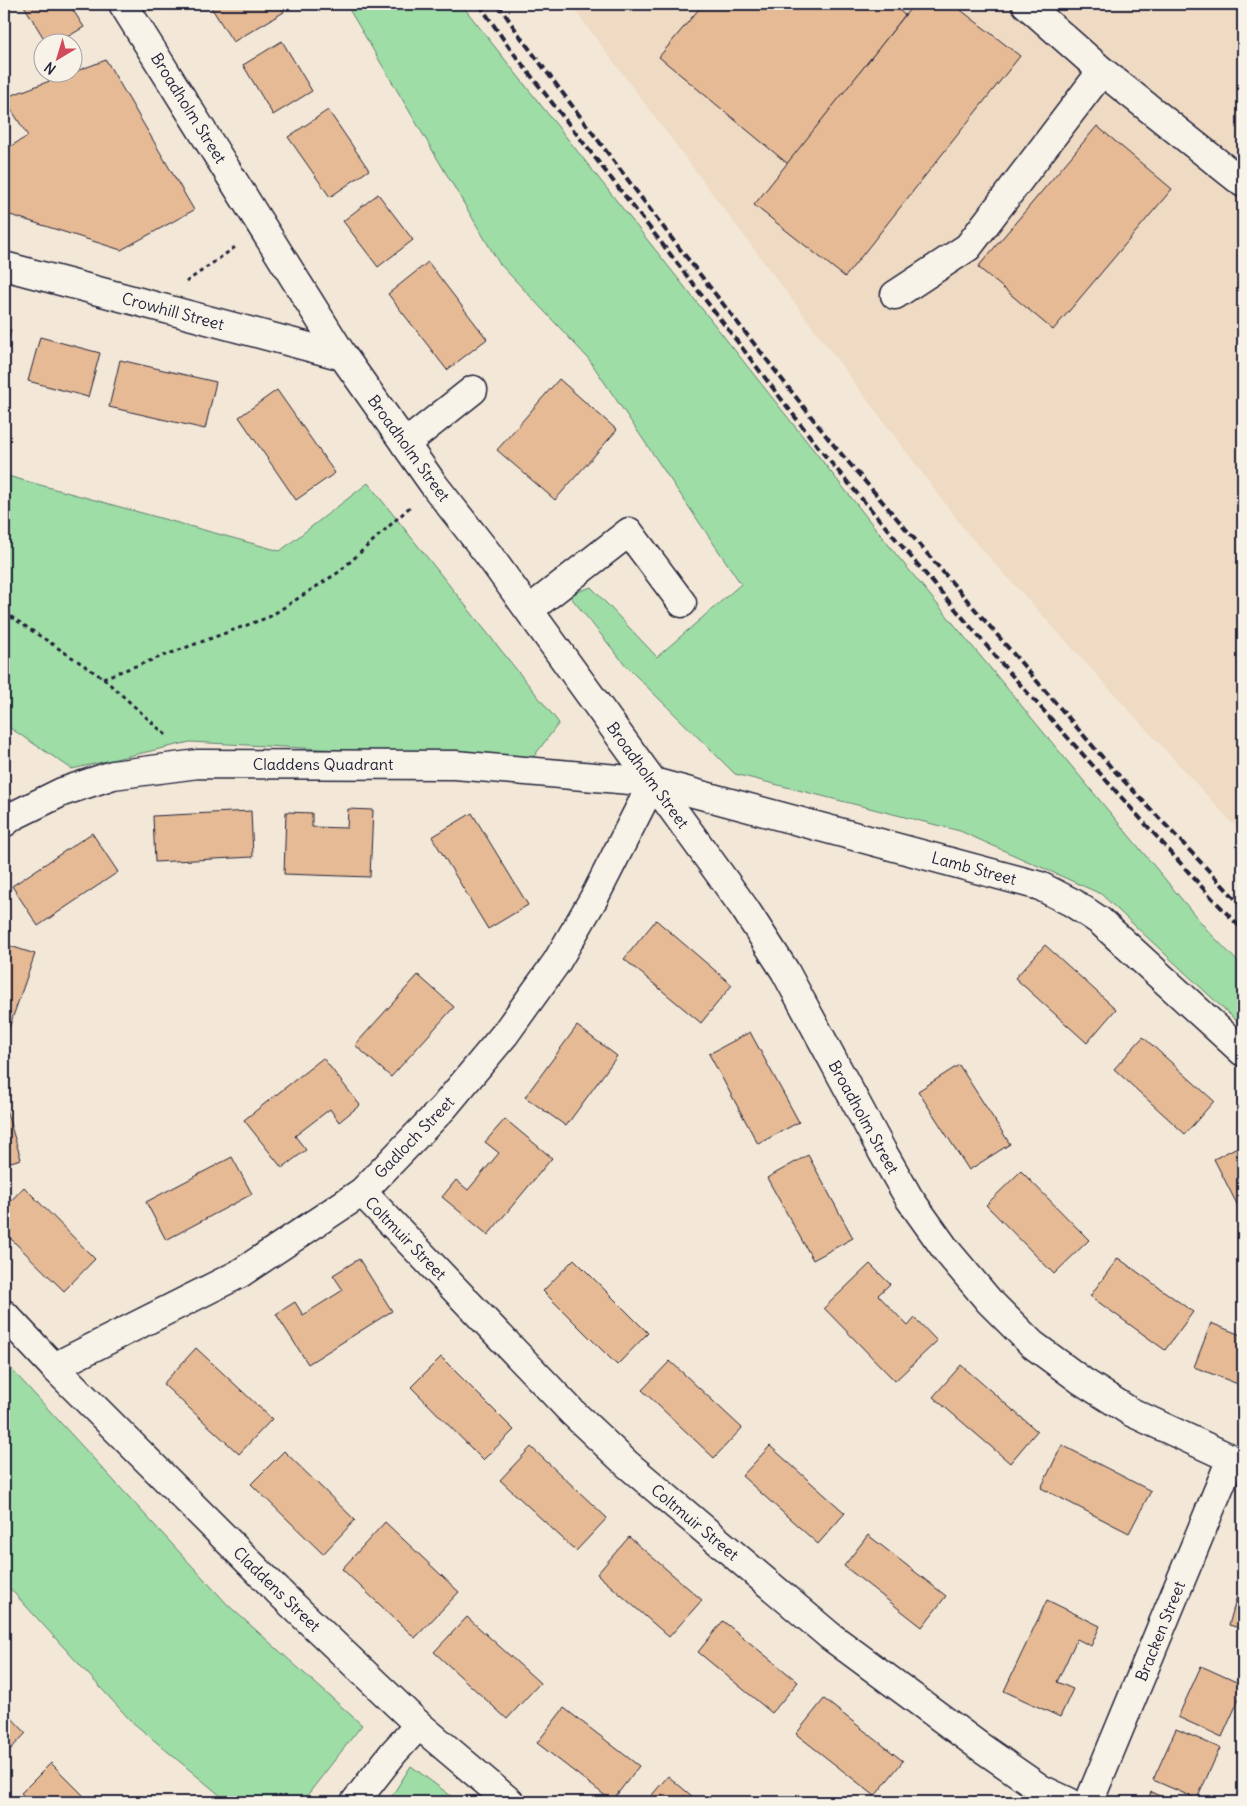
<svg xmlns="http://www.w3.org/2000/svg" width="1247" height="1806" viewBox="0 0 1247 1806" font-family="Delius,sans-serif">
	<rect width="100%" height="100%" fill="#f3e8d7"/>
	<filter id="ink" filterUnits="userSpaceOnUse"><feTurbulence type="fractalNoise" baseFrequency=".02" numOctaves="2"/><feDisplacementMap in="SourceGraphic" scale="10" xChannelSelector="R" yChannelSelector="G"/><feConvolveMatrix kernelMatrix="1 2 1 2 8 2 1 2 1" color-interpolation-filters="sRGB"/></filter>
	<g filter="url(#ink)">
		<!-- built -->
		<path fill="#efdac3" d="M570,4H1243V835L968,534Z"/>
		<!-- green -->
		<g fill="#9edda6" stroke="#608070">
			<path d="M346,4H461L895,553L1208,931L1243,967V1027L1101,894L960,831L735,774L627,667L569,595L591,587L657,657L741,584L588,358L499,263Z"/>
			<path d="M4,475L280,551L368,483L559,723L531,760L190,742L72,769L4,724Z"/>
			<path d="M4,1361L228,1605L362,1725L302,1802H228L131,1721L4,1582Z"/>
			<path d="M411,1766L459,1802H388Z"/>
		</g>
		<!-- building -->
		<g fill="#e5ba95" stroke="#22223b">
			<path d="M23,4H69L84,27L59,42H46Z"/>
			<path d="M209,4H279L284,12L233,42Z"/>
			<path d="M703,4H891L905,15L788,164L659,57Z"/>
			<path d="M914,4H953L1020,56L845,277L754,205Z"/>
			<path d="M282,41L312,91L273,115L243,65Z"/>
			<path d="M106,60L194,210L121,250L4,213V150L28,136L4,98Z"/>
			<path d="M328,110L369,170L330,197L288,137Z"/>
			<path d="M1097,126L1172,189L1053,330L978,267Z"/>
			<path d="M378,194L413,240L378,267L343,221Z"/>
			<path d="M428,262L487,339L447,370L388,294Z"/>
			<path d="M4,328L11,330L4,356Z"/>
			<path d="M40,337L100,353L88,397L28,381Z"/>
			<path d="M120,360L216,382L205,429L109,407Z"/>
			<path d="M559,379L617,430L555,500L497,450Z"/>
			<path d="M277,390L335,473L296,500L239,417Z"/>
			<path d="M348,809L373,810L370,877L284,874L286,812L312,813V827L347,828Z"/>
			<path d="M251,811L253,857L155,862L153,816Z"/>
			<path d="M472,813L528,905L488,929L432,837Z"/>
			<path d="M92,833L118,872L38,926L12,886Z"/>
			<path d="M656,920L732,985L701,1023L624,959Z"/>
			<path d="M4,944L35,954L4,1042Z"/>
			<path d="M1045,945L1116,1009L1087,1043L1015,978Z"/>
			<path d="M418,975L454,1007L391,1077L355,1045Z"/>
			<path d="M577,1026L617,1056L566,1126L525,1097Z"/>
			<path d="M750,1032L799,1122L758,1144L709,1054Z"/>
			<path d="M1143,1037L1214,1101L1185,1134L1114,1069Z"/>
			<path d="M323,1058L360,1105L339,1122L330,1109L295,1136L306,1150L282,1168L244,1120Z"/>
			<path d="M959,1065L1010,1144L969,1170L918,1091Z"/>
			<path d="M4,1103L21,1159L4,1164Z"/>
			<path d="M505,1119L552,1158L488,1235L442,1197L456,1180L468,1190L499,1153L485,1142Z"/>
			<path d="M1243,1144V1216L1214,1159Z"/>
			<path d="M808,1155L853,1238L813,1260L767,1178Z"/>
			<path d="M232,1157L252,1194L166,1240L146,1202Z"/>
			<path d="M1021,1171L1089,1240L1054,1274L986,1205Z"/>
			<path d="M24,1187L95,1259L64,1291L4,1232V1208Z"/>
			<path d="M1118,1258L1193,1312L1165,1350L1090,1296Z"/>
			<path d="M359,1259L392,1311L308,1364L276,1314L295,1302L303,1315L343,1290L333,1275Z"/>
			<path d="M574,1259L648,1333L617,1365L543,1291Z"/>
			<path d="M870,1264L890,1284L878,1295L908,1326L915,1318L937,1341L895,1381L824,1308Z"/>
			<path d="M1211,1323L1243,1336V1386L1194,1367Z"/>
			<path d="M196,1348L272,1419L239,1454L163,1384Z"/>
			<path d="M441,1357L514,1430L483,1460L411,1387Z"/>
			<path d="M670,1361L742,1428L714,1458L642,1390Z"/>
			<path d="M961,1365L1037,1431L1010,1463L933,1397Z"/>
			<path d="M1062,1445L1151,1491L1129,1533L1041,1488Z"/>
			<path d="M770,1446L845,1513L818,1544L742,1476Z"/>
			<path d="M531,1447L607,1518L576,1551L500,1480Z"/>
			<path d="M284,1451L355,1520L323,1554L251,1484Z"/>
			<path d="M385,1522L459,1592L415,1638L342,1569Z"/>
			<path d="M868,1535L946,1596L922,1627L844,1566Z"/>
			<path d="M629,1537L702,1600L669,1637L597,1574Z"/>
			<path d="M1243,1574V1629L1229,1625Z"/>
			<path d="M1047,1600L1100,1626L1091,1646L1077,1639L1057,1682L1073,1689L1060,1717L1004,1691Z"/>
			<path d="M467,1617L540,1683L507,1719L434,1652Z"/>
			<path d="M723,1621L798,1682L772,1713L698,1652Z"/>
			<path d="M1201,1666L1243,1685V1690L1222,1737L1178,1717Z"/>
			<path d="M824,1699L903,1761L875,1796L796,1734Z"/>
			<path d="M564,1708L639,1766L612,1801L537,1743Z"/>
			<path d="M4,1710L26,1733L4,1756Z"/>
			<path d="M1176,1729L1220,1748L1197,1799L1153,1780Z"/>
			<path d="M51,1763L90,1802H30L21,1793Z"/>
			<path d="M668,1776L699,1802H646Z"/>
			<path d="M1151,1792L1173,1802H1147Z"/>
		</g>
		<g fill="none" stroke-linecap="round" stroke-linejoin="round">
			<defs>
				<g id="minor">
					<path d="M123,4L343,356L434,485L488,554L745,909L785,971L882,1151L909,1198L946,1250L989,1301L1032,1344L1082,1381L1131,1412L1243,1464"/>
					<path d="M1026,4L1102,71L1243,183"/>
					<path d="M4,266L343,356"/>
					<path d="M895,295L968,247L1102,71"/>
					<path d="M405,444L473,390"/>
					<path d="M529,610L629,532L682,603"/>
					<path d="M4,823L13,816L62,792L113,775L198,764L455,765L653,782L1040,886L1073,903L1100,921L1243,1052"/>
					<path d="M362,1192L573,1413L627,1464L830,1636L979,1746L1041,1789L1069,1802"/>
					<path d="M4,1314L54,1367L284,1597L419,1725L510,1802"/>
					<path d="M54,1367L239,1274L362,1192L444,1107L505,1034L556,963L594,898L653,782"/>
					<path d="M355,1802L394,1752L419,1725"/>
					<path d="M1089,1802L1231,1459"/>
				</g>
			</defs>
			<!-- minor casing -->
			<use href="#minor" stroke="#22223b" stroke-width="31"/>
			<!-- path -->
			<g stroke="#22223b" stroke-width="3" stroke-dasharray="4 4" stroke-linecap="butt">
				<path d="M186,282L238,245"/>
				<path d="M4,612L103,678L168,737"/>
				<path d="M103,678L269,617L339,572L411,506"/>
			</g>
			<!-- minor -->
			<use href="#minor" stroke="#f7f3e8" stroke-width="28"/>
			<!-- rail -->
			<g stroke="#22223b" stroke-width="4" stroke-dasharray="8 4" stroke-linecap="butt">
				<path d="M479,4L511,50L667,250L822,452L1008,671L1210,896L1243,930"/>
				<path d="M498,4L522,39L673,240L831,442L1110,766L1243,907"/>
			</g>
		</g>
	</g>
	<g text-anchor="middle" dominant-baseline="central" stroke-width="4" stroke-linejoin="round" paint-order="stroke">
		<!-- street labels -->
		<g font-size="16" fill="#22223b" stroke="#f7f3e8">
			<text transform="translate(189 108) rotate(58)">Broadholm Street</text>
			<text transform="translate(173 311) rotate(15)">Crowhill Street</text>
			<text transform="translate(409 448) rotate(54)">Broadholm Street</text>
			<text x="323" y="764">Claddens Quadrant</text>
			<text transform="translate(648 775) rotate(54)">Broadholm Street</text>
			<text transform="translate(974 868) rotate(15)">Lamb Street</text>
			<text transform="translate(864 1117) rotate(61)">Broadholm Street</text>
			<text transform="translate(414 1137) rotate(-46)">Gadloch Street</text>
			<text transform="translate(406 1238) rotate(46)">Coltmuir Street</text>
			<text transform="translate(695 1522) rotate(40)">Coltmuir Street</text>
			<text transform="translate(277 1589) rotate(44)">Claddens Street</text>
			<text transform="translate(1160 1631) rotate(-68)">Bracken Street</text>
		</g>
	</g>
	<!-- margin -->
	<rect width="1247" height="1806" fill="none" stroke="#f7f3e8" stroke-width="20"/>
	<rect x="10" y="10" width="1227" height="1786" fill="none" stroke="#22223b" stroke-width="2" filter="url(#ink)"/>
	<!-- north arrow -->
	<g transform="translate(58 58) rotate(218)"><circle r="24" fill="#f7f3e8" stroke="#a29fa3"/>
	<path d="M0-4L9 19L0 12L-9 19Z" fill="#d1495b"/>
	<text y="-8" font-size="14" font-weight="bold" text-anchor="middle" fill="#22223b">N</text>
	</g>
</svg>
